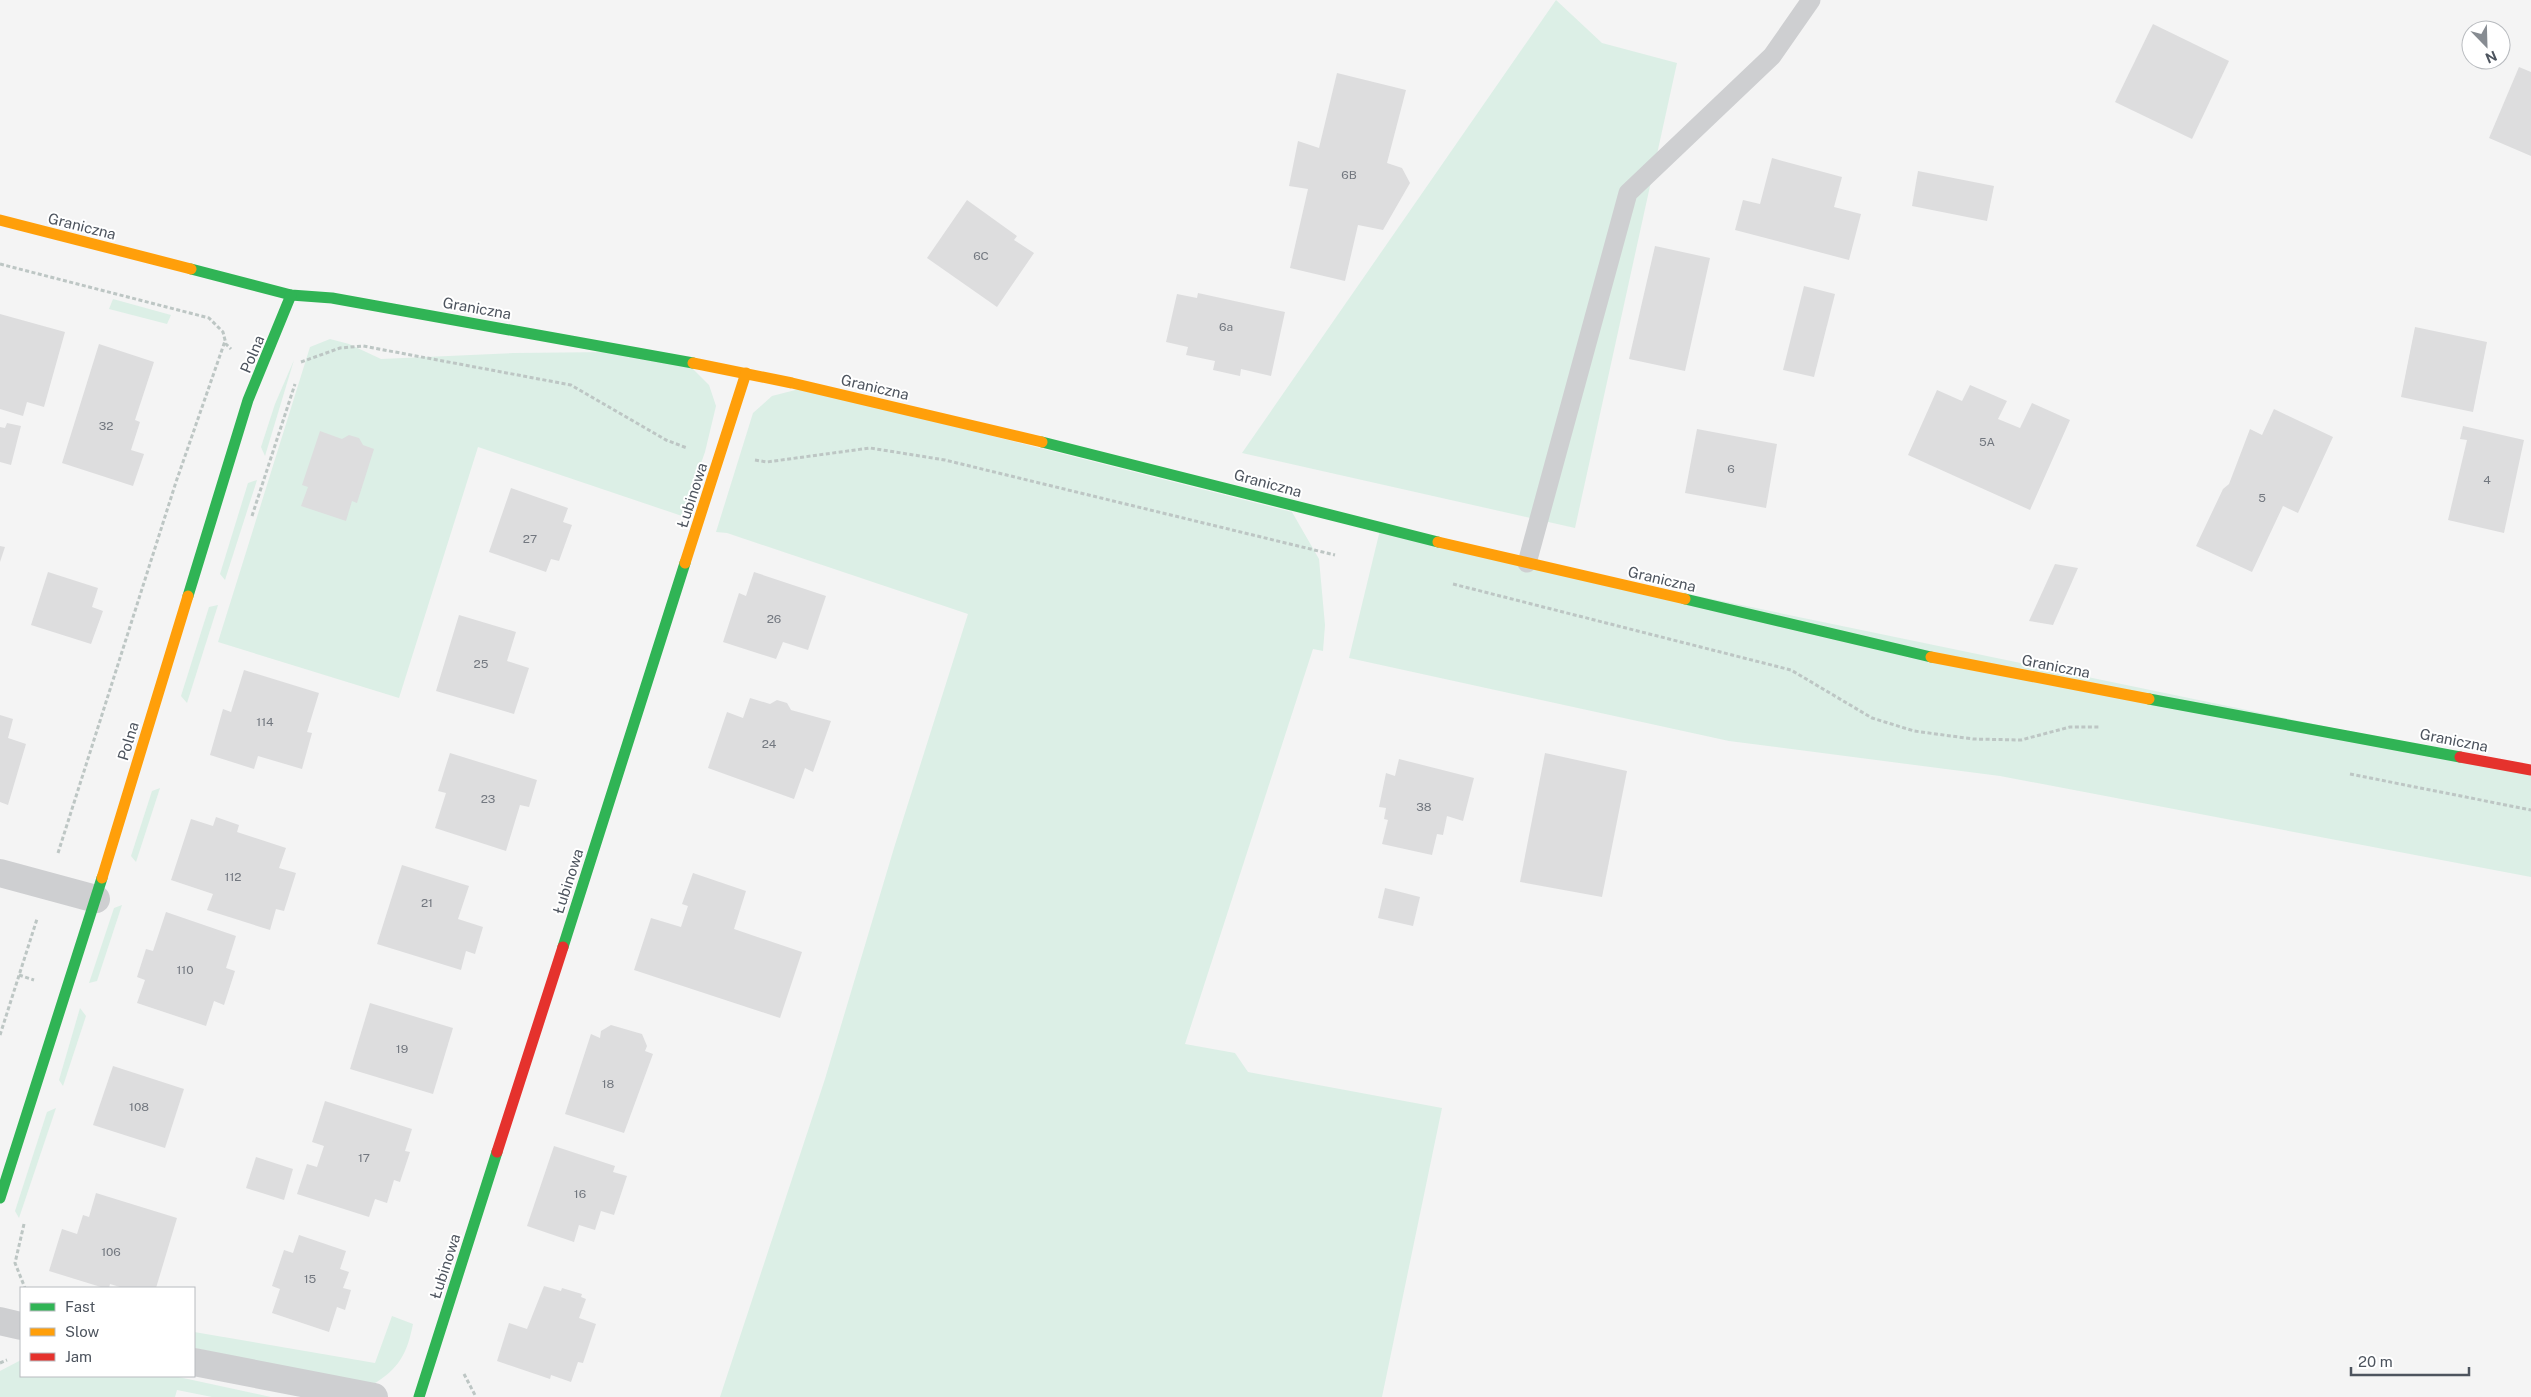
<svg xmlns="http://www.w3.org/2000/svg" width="2531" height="1397" viewBox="0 0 2531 1397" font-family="'Public Sans',sans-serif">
	<rect width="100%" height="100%" fill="#f4f4f4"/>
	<!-- green -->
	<g fill="#dcefe6">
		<path d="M1556,0L1602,43L1677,63L1575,528L1242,453Z"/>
		<path d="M113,299L171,315L167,324L109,309Z"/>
		<path d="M330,339L349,344L381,359L513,353L611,352L692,368L709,385L716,406L705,452L682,516L478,447L399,698L218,642L310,347Z"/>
		<path d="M294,360L265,456L261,447L275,404Z"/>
		<path d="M803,388L1292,512L1319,559L1325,625L1323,651L1313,649L1185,1044L1235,1053L1248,1072L1442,1108L1382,1397H720L825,1079L894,848L968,614L727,533L716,532L753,413L772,396Z"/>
		<path d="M257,480L225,580L220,574L248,483Z"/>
		<path d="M1380,530L2531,769V877L2000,776L1729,741L1349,658Z"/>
		<path d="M218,605L187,703L181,696L209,607Z"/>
		<path d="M160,788L136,862L131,856L152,791Z"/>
		<path d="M122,905L97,981L89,983L114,908Z"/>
		<path d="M80,1008L86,1016L63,1086L59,1080Z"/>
		<path d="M56,1108L19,1218L15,1211L47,1112Z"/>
		<path d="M392,1316L413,1324C407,1354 399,1369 372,1385L194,1348V1332L375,1363Z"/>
		<path d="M21,1360V1376H174L271,1397H212L177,1390L175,1397H0V1371Z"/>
	</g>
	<!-- building -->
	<g fill="#ddddde">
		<path d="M2153,24L2229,61L2192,139L2115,102Z"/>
		<path d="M2519,67L2531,72V156L2489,138Z"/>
		<path d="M1337,73L1406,90L1387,163L1402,168L1410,183L1383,230L1358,225L1345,281L1290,268L1308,189L1289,186L1298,141L1319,148Z"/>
		<path d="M1772,158L1842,177L1834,207L1861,214L1849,260L1735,230L1743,200L1760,204Z"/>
		<path d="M1918,171L1994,186L1987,221L1912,206Z"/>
		<path d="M967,200L1017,236L1014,240L1034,253L997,307L927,258Z"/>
		<path d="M1655,246L1710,258L1685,371L1629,359Z"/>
		<path d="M1804,286L1835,294L1814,377L1783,370Z"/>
		<path d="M1198,293L1285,312L1271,376L1241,369L1240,376L1213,370L1215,361L1186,355L1188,347L1166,342L1177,294L1197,298Z"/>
		<path d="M0,314L65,332L44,407L27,402L23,416L0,409Z"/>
		<path d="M2415,327L2487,342L2473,412L2401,397Z"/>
		<path d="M99,344L154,362L135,420L140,422L131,450L144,454L133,486L62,463Z"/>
		<path d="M1970,385L2007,401L1998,419L2020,428L2032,403L2070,420L2030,510L1908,455L1937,390L1962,401Z"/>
		<path d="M2274,409L2333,437L2298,513L2283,506L2252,572L2196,546L2223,489L2229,484L2250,429L2262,435Z"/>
		<path d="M7,423L21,426L11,465L0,462V427L5,428Z"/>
		<path d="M2463,426L2524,440L2504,533L2448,520L2467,440L2460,439Z"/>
		<path d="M1697,429L1777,444L1766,508L1685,493Z"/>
		<path d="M320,431L342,439L349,435L359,438L363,445L374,449L357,503L352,501L346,521L301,506L308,487L302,485Z"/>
		<path d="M511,488L568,508L563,522L572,525L559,561L551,559L546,572L489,552Z"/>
		<path d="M0,546L5,547L0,562Z"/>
		<path d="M2055,564L2078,568L2053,625L2029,621Z"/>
		<path d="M48,572L98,588L92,607L103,611L91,644L31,625Z"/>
		<path d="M754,572L826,596L808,650L783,642L776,659L723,642L739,593L746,596Z"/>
		<path d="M459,615L516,632L507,661L529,668L514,714L436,691Z"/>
		<path d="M244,670L319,693L307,732L312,733L302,769L258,756L254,769L210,755L223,709L231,712Z"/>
		<path d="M750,698L770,704L777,700L787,703L791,710L831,721L813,772L805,768L794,799L708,768L727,712L743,718Z"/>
		<path d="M0,715L13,719L8,738L26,744L8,805L0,802Z"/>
		<path d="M450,753L537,780L529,807L520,805L506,851L435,828L446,793L438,791Z"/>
		<path d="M1545,753L1627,771L1602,897L1520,882Z"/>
		<path d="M1399,759L1474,778L1463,821L1447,816L1443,835L1437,834L1432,855L1382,844L1388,820L1384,819L1386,808L1379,807L1386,773L1395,776Z"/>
		<path d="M216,817L239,825L237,832L286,848L279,868L296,873L284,911L276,909L270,930L207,910L213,894L171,880L191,819L213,826Z"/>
		<path d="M402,865L469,886L458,919L483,927L475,954L466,951L461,970L377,944Z"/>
		<path d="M693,873L746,891L734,929L802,952L780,1018L634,970L651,918L681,927L688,906L682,904Z"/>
		<path d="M1385,888L1420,897L1413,926L1378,918Z"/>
		<path d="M166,912L236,936L226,968L235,971L224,1005L214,1001L206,1026L137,1003L145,980L137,977L146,949L153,951Z"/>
		<path d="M370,1003L453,1028L433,1094L350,1069Z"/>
		<path d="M611,1025L642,1034L647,1046L645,1051L653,1054L624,1133L565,1114L591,1034L600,1038L601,1031Z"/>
		<path d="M113,1066L184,1089L165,1148L93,1125Z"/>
		<path d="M325,1101L412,1129L405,1151L410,1152L400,1182L394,1180L387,1203L375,1199L369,1217L297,1194L307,1164L317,1167L324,1146L312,1142Z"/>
		<path d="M554,1146L615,1166L613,1172L627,1176L614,1215L601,1211L595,1230L579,1225L574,1242L527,1226Z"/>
		<path d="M256,1157L293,1169L284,1200L246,1188Z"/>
		<path d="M96,1193L177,1218L156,1288H123L110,1284L109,1288H104L49,1271L62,1229L77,1234L83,1215L89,1217Z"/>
		<path d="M299,1235L346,1251L340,1269L349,1272L343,1288L351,1290L345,1310L337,1307L329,1332L272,1313L280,1289L272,1286L284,1250L293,1253Z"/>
		<path d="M544,1286L561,1291L562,1288L582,1294L581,1297L586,1299L579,1318L596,1324L583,1363L578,1362L571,1382L551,1375L550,1379L497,1361L509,1323L527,1329Z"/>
	</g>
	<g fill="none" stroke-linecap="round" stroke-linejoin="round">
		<!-- path -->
		<g stroke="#bdc6c4" stroke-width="3" stroke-dasharray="4 2.5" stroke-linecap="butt">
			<path d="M0,264L209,318L223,332L226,344L231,349"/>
			<path d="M301,362L340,348L363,346L571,385L666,440L687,448"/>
			<path d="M755,460L767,462L870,448L945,460L1335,555"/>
			<path d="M252,516L295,384"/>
			<path d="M1453,584L1791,670L1872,718L1914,731L1973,739L2021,740L2070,727H2099"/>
			<path d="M2350,774L2531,810"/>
			<path d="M58,853L176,482L225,341"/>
			<path d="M19,975L34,980"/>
			<path d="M0,1035L37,919"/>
			<path d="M24,1224L15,1263L25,1288"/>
			<path d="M0,1363L7,1360"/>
			<path d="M464,1374L476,1397"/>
		</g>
		<!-- lane -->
		<path stroke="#cecfd1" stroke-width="19" d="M1527,563L1628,193L1772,56L1811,0"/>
		<!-- street -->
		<g stroke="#cecfd1" stroke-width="28">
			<path d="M0,873L96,899"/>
			<path d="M0,1321L21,1326"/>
			<path d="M194,1362L374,1397"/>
		</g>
		<!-- fast -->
		<g stroke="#30b455" stroke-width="11">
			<path d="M191,269L291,295L332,298L693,363"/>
			<path d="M1042,442L1438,542"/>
			<path d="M188,596L248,400L291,295"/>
			<path d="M1685,599L1931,657"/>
			<path d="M2149,699L2460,757"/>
			<path d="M563,947L685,563"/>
			<path d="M0,1198L102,878"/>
			<path d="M419,1397L497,1152"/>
		</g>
		<!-- slow -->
		<g stroke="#ff9f0a" stroke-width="11">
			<path d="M0,220L191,269"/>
			<path d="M693,363L792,383L1042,442"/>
			<path d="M1438,542L1685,599"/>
			<path d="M685,563L746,373"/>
			<path d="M1931,657L2149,699"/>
			<path d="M102,878L188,596"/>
		</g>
		<!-- jam -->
		<g stroke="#e5322d" stroke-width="11">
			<path d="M2460,757L2531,770"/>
			<path d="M497,1152L563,947"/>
		</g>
	</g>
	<g text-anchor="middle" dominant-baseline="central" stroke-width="4" stroke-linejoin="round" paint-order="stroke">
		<!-- number labels -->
		<g font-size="12" fill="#72777f">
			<text x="1349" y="175">6B</text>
			<text x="981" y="256">6C</text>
			<text x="1226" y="327">6a</text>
			<text x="106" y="426">32</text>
			<text x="1987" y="442">5A</text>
			<text x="1731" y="469">6</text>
			<text x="2487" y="480">4</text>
			<text x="2262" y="498">5</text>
			<text x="530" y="539">27</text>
			<text x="774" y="619">26</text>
			<text x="481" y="664">25</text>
			<text x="265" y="722">114</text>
			<text x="769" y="744">24</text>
			<text x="488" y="799">23</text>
			<text x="1424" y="807">38</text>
			<text x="233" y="877">112</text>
			<text x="427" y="903">21</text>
			<text x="185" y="970">110</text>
			<text x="402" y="1049">19</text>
			<text x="608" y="1084">18</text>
			<text x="139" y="1107">108</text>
			<text x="364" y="1158">17</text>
			<text x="580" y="1194">16</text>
			<text x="111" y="1252">106</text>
			<text x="310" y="1279">15</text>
		</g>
		<!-- street labels -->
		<g font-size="15" fill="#4d545e" stroke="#fff">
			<text transform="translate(82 226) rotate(14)">Graniczna</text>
			<text transform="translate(477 308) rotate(10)">Graniczna</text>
			<text transform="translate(252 354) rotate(-67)">Polna</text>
			<text transform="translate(875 387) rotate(13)">Graniczna</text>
			<text transform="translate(1268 483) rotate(15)">Graniczna</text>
			<text transform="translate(692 495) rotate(-72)">Łubinowa</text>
			<text transform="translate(1662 579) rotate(13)">Graniczna</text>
			<text transform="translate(2056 666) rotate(11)">Graniczna</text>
			<text transform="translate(2454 740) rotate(11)">Graniczna</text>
			<text transform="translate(128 741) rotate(-73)">Polna</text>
			<text transform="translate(568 881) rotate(-72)">Łubinowa</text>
			<text transform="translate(445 1266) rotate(-72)">Łubinowa</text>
		</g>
	</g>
	<!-- legend -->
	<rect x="20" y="1287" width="175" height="90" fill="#ffffff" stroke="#b8bbbf"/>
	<rect x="30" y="1303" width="25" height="8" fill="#30b455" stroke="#b8bbbf"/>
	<text x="65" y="1312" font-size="15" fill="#4d545e">Fast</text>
	<rect x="30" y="1328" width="25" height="8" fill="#ff9f0a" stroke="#b8bbbf"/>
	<text x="65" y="1337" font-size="15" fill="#4d545e">Slow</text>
	<rect x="30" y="1353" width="25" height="8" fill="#e5322d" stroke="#b8bbbf"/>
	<text x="65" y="1362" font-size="15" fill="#4d545e">Jam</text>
	<!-- north arrow -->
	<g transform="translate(2486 45) rotate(157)"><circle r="24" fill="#ffffff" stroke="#b8bbbf"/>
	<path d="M0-4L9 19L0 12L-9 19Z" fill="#878c92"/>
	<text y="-8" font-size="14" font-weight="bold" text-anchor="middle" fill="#4d545e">N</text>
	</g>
	<!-- scale -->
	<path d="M2351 1367v8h118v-8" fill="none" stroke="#4d545e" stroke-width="2.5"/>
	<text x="2358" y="1367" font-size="15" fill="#4d545e" stroke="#ffffff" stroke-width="4" paint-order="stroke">20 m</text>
</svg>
